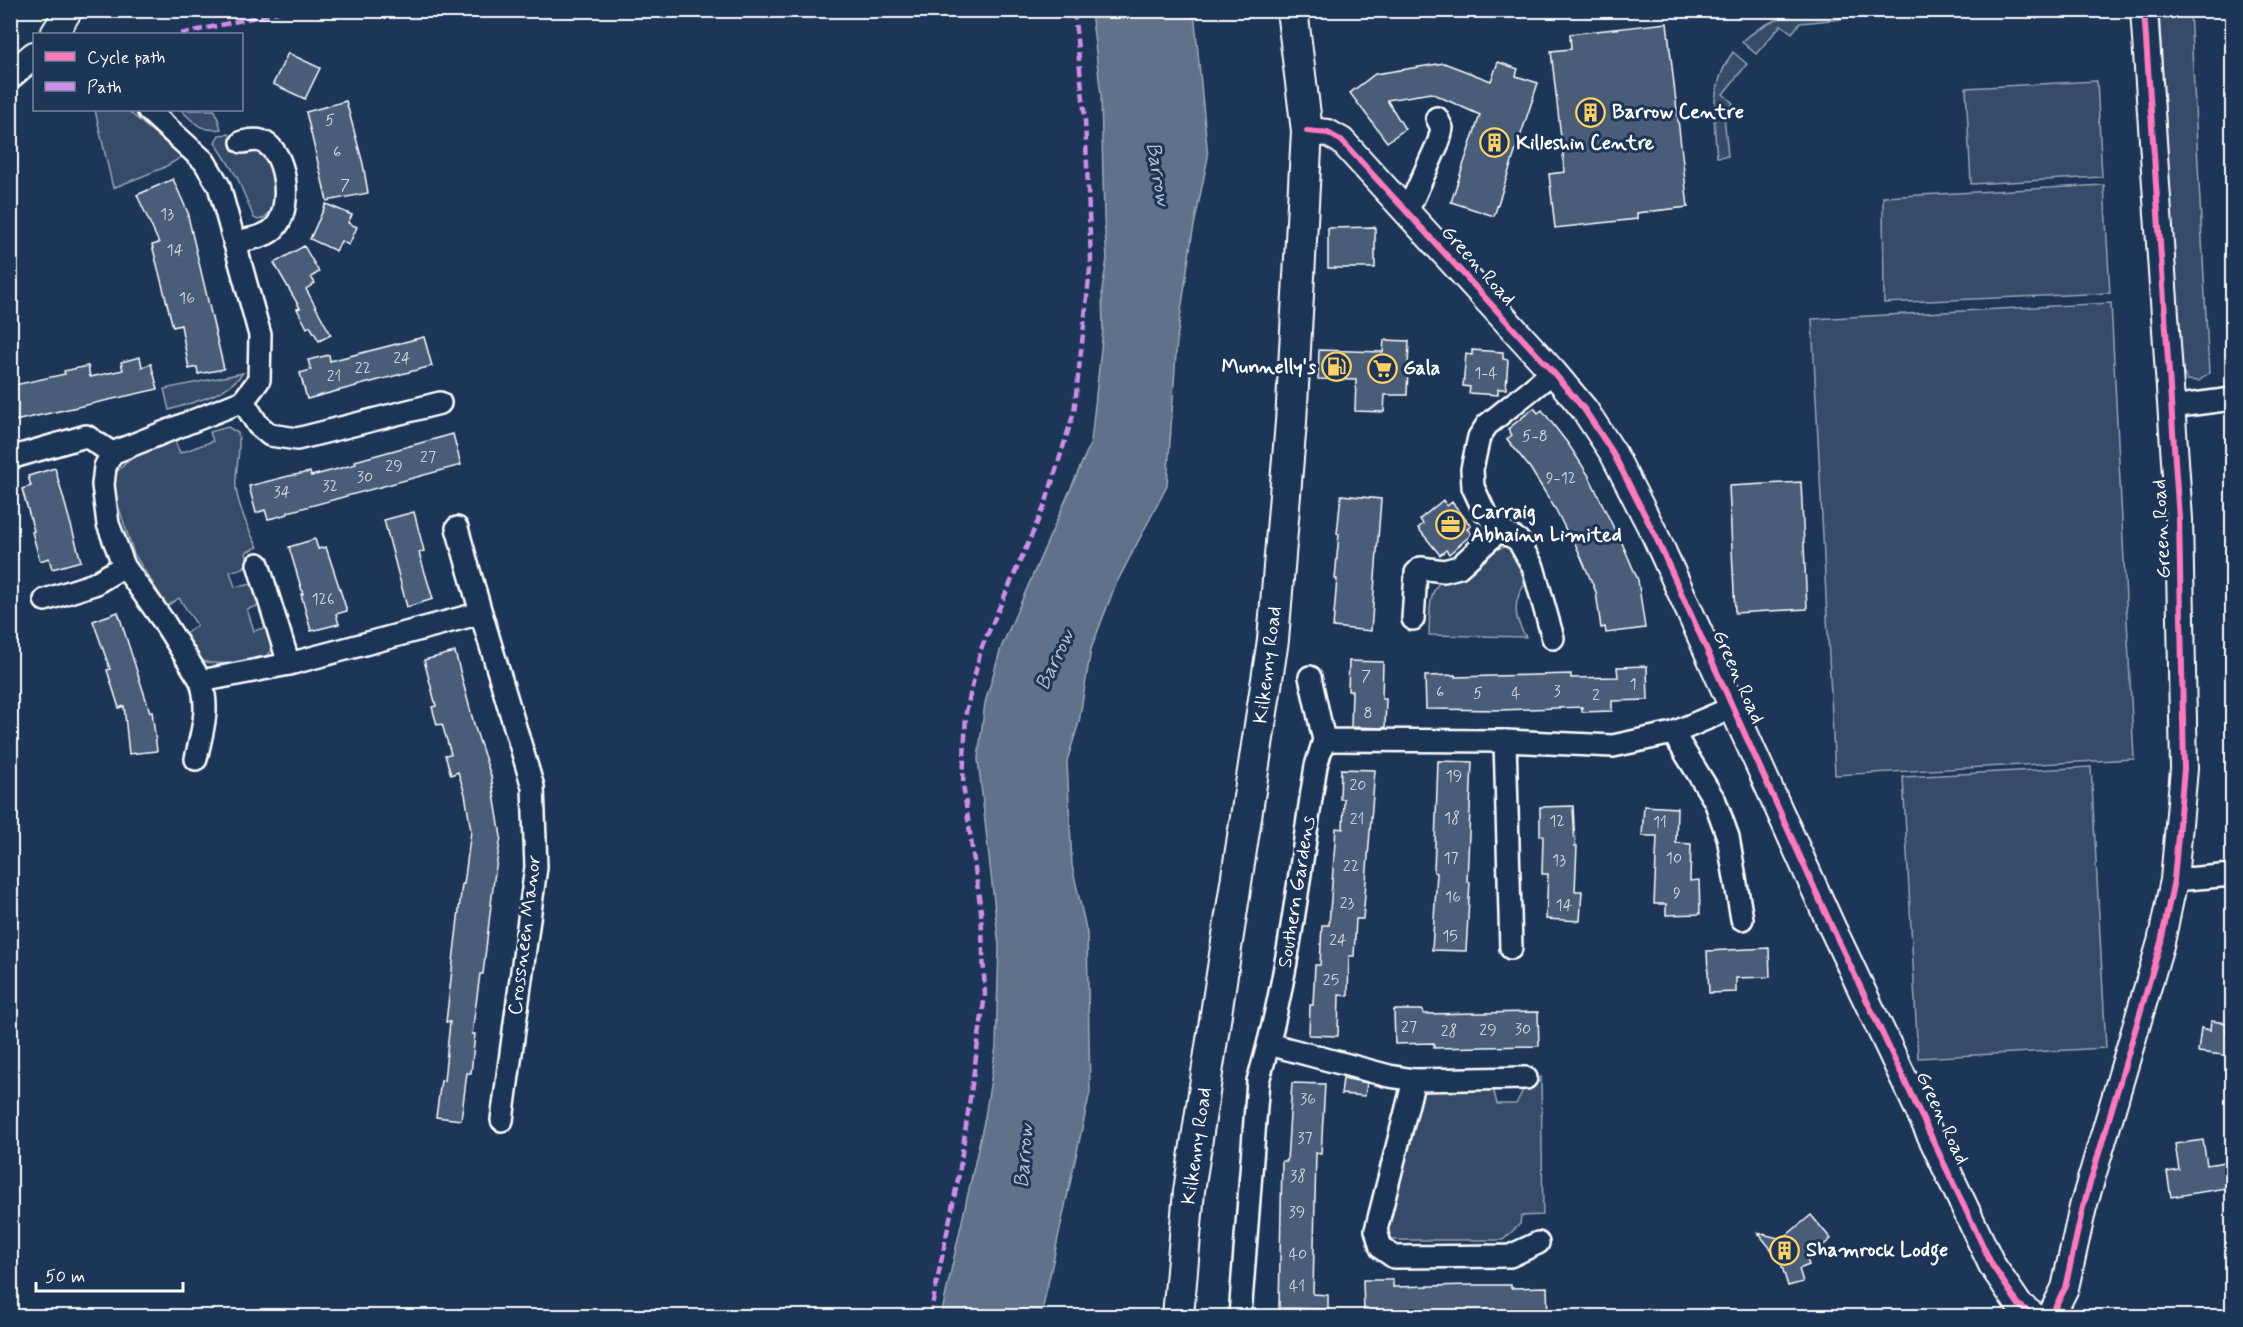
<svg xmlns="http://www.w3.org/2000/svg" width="2243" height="1327" viewBox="0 0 2243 1327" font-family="Mynerve,sans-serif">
	<rect width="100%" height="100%" fill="#1d3557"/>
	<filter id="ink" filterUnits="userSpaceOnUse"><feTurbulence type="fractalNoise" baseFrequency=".0167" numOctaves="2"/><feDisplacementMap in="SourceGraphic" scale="12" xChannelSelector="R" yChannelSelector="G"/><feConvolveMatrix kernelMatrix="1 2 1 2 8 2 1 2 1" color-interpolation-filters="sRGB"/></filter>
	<g filter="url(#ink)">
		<!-- green -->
		<g fill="#364b69" stroke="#9aa5b4" stroke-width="1.5">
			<path d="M1815,10L1840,11L1841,19L1800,23L1792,33L1781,25L1756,54L1742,42C1763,22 1786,14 1815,10Z"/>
			<path d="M2159,11H2190L2209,373L2199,381L2187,380L2181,368Z"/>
			<path d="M1733,52L1747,64L1723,94L1733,103L1724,115L1728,156L1717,157C1713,119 1710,85 1733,52Z"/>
			<path d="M2097,81L2102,177L1971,184L1966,88Z"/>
			<path d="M95,110H127L182,157L163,168L113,188Z"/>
			<path d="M181,110H215L221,129C200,132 195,123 181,110Z"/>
			<path d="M229,134L235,152L260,148L270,157L278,198L277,205L264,218L258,220L254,218L237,177L215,142L219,135Z"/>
			<path d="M2104,185L2110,293L1884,303L1883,197Z"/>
			<path d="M2111,303L2134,759L1835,775L1812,319Z"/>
			<path d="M243,373C225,396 196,401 169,410L164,389Z"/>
			<path d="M228,427L238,433C242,452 234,471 236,489C239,506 249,533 258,547L246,552L248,562L243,568L230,572L235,587L253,584L258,590L262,605L247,609L254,631L267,627C270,633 276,642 272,650C265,664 215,666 202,661L185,634L197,625L179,598L167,606L134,554L117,502L112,477C132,454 147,449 174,439L180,453L213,441L210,432Z"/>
			<path d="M1507,546L1518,558L1527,581C1512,601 1513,617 1526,637L1429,635C1430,620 1427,590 1442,581C1451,575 1463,576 1473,570C1487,560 1489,550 1507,546Z"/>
			<path d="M2091,767L2106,1048L1918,1058L1903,777Z"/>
			<path d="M1541,1077L1543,1215L1521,1216L1520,1224L1503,1240H1394L1387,1234L1386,1217L1419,1101L1428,1085L1493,1088L1497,1104H1516L1525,1086Z"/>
		</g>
		<!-- water -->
		<path fill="#617289" stroke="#a0aab8" stroke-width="1.5" d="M1091,11H1194L1208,157L1192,236L1177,339L1167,486L1115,586L1091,649L1079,722L1067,761L1072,866L1087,933L1090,1092L1041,1316H941L985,1117L996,1047L999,946L978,759L985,703L1001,648L1091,442L1103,330L1102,290L1107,259L1104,218L1101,95Z"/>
		<!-- building -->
		<g fill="#4a5d79" stroke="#fff" stroke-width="1.5">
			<path d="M1667,23L1688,207L1637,213V219L1555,228L1549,174L1565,172L1551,51L1571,49L1570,34Z"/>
			<path d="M288,53L320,68L305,99L273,84Z"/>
			<path d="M1498,62L1518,69L1516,76L1538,83L1494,216L1451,202L1480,115L1431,93L1387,100L1405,129L1387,142L1350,93L1375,74L1444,63L1491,81Z"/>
			<path d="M346,101L363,164L368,193L327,201L306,112Z"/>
			<path d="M173,179L189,215L188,216L224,369L198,374L197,367L189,369L181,325L173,327L152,245L159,243L137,195Z"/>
			<path d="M326,204L352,215L348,223L357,227L349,245L341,241L336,251L310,239Z"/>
			<path d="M1375,227V268H1328V228Z"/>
			<path d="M304,246L319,272L311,277L315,283L306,289L331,335L319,341L310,326L307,328L297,309L300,308L274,263Z"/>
			<path d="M424,337L432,366L307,399L300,373L311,370L308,360L329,355L330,361Z"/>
			<path d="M1384,340L1409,341L1407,395H1385L1384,412L1355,411L1356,380L1318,379L1319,350L1383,352Z"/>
			<path d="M1472,350L1503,352V359L1508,360L1506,389H1498V395L1469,393L1470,387L1463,386L1466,354L1472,355Z"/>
			<path d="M140,357L142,367L151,364L158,389L10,422V386L65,374L64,371L88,366L90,377L123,370L121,362Z"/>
			<path d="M1534,408L1538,413L1542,410L1569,445L1589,476L1618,537L1619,536L1638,580L1645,628L1606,633L1605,627L1601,628L1596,592L1574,541L1572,542L1556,510L1530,468L1507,439L1512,435L1508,429Z"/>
			<path d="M453,434L461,465L288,512V514L277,517L268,519L265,510L256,513L249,486L289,476L310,472L311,476L334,470L356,464L355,461Z"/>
			<path d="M55,468L81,561L52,569L49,558L40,561L32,532L34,531L22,489L31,486L28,476Z"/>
			<path d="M1801,482L1807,609L1735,613L1729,486Z"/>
			<path d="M1341,495L1381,499L1371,631L1333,627L1337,579H1335L1339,534H1337Z"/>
			<path d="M1443,500L1447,506L1452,502L1471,526L1467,529L1472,534L1449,554L1446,550L1440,555L1418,528L1423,524L1420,519Z"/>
			<path d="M414,512L424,551L419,553L433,599L407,607L384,520Z"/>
			<path d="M315,539L318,549L326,547L347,611L336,614L339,624L311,631L301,594H303L289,547Z"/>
			<path d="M118,612L150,712L152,711L157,751L129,754L124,706L119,708L107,670L110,669L93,621Z"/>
			<path d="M455,652L475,728L491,776L501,837L494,879L483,974H480L472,1034H475L471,1073H467L461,1120L436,1117L441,1080L444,1081L450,1022H446L462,884H464L471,831L465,794L458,772L451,775L445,755L451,754L442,724L437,725L432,707L436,706L424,660Z"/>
			<path d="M1349,661L1383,662L1382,699H1386L1385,728L1351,727L1352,691H1348Z"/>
			<path d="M1647,666L1648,700L1612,701V711L1582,712V707L1501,710L1426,709L1425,676L1455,675V677L1571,674V678L1618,677L1617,667Z"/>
			<path d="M1438,761L1472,762L1467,882H1470L1466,951L1432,950L1437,873L1434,872Z"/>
			<path d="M1341,769L1375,770L1363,919H1356L1354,956H1349L1348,996L1339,995L1338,1036L1309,1035L1310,1005H1313L1315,965H1320L1322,925H1329L1336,828L1343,829L1344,799H1340Z"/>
			<path d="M1573,806L1575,846H1577L1575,891H1582L1580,921L1546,919L1548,874H1542L1543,836H1540V807Z"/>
			<path d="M1644,806L1677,808L1676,843L1691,844L1690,881L1699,880L1700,914L1666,915V904H1654L1657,836H1642Z"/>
			<path d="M1769,948L1770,977L1736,978V992L1709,993L1707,951Z"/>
			<path d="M1394,1010H1423L1424,1014L1538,1012L1539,1046L1434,1048V1043L1395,1044Z"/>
			<path d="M2211,1021L2227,1023L2226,1032H2232V1056L2198,1052L2201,1028L2210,1030Z"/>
			<path d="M1343,1078L1367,1083L1365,1096L1341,1094Z"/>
			<path d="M1292,1083L1325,1084L1321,1154L1316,1153L1313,1294L1328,1295V1309L1279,1308L1282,1161H1287Z"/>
			<path d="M2203,1140L2207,1165L2232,1161V1187L2171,1197L2167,1172L2179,1170L2175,1144Z"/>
			<path d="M1811,1215L1831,1239L1807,1259L1809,1265L1799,1269L1803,1282L1788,1286L1780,1260L1758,1233L1782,1239Z"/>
			<path d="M1363,1280H1393V1287L1470,1285H1511V1288L1547,1287L1548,1317H1404V1313L1364,1314Z"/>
		</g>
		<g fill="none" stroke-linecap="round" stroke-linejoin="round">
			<defs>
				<g id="minor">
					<path d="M148,110L204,161L219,186L260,335L259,380L243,401L112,453L105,467L103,485L108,524L124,566L164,622L201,681L289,664L481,613L533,787L536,867L502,1120"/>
					<path d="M1407,212L1439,141L1442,128L1437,118"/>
					<path d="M234,242C248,239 268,238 277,225C292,205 287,150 261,141C255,139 248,141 242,142"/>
					<path d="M243,401L258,425L270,435L297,439L440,403"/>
					<path d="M2171,407L2232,399"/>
					<path d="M17,456L86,436L112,453"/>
					<path d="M457,528L481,613"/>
					<path d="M258,564L289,664"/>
					<path d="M45,600L94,584L124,566"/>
					<path d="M1413,619L1416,573L1421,568L1444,571L1459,567L1500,530"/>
					<path d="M1553,638L1533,567L1518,540L1500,530L1484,511L1473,487L1472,469L1479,437L1487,425L1553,372"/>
					<path d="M1310,677L1324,740L1505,741L1613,746L1673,733L1734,707"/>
					<path d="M1673,733L1715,801L1728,837L1742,919"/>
					<path d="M1505,741L1511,948"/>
					<path d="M196,759C202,731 210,710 201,681"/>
					<path d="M2174,880L2232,875"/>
					<path d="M1269,1044L1389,1076L1414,1080L1526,1078"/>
					<path d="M1414,1080L1376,1230L1381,1248L1394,1257L1510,1256L1538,1243"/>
					<path d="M1240,1316L1258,1081C1289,979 1299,872 1316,766L1324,740"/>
				</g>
				<g id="tertiary">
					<path d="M54,34L69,10"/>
					<path d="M10,76L34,55"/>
					<path d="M1307,131L1328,133L1342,141L1553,372L1584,409L1613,453L1655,535L1831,925L1992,1265L2019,1305L2034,1316"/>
					<path d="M2051,1316L2065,1288L2083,1207L2161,942L2174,880L2184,769L2179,519L2144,10"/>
				</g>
				<path id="secondary" d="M1178,1316L1189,1191L1273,640L1291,422L1307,131L1292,10"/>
			</defs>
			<!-- minor casing -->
			<use href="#minor" stroke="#fff" stroke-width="26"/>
			<!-- tertiary casing -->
			<use href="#tertiary" stroke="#fff" stroke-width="30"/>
			<!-- secondary casing -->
			<use href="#secondary" stroke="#fff" stroke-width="34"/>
			<!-- minor -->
			<use href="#minor" stroke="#1d3557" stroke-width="21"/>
			<!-- tertiary -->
			<use href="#tertiary" stroke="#1d3557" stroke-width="26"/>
			<!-- secondary -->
			<use href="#secondary" stroke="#1d3557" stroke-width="30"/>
			<!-- quiet -->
			<g stroke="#ce8fe9" stroke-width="4.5" stroke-dasharray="9 4.5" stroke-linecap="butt">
				<path d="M181,34L287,10"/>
				<path d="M930,1316L959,1174L985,995L981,911L963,784L966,712L981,649L1045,505L1074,412L1083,334L1091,260L1085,119L1074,10"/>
			</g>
			<defs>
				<g id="cycleway">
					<path d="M1307,131L1328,133L1342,141L1553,372L1584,409L1613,453L1655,535L1831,925L1992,1265L2019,1305L2034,1316"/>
					<path d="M2051,1316L2065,1288L2083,1207L2161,942L2174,880L2184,769L2179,519L2144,10"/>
				</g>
			</defs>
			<!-- cycleway casing -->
			<use href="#cycleway" stroke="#1d3557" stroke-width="10"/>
			<!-- cycleway -->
			<use href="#cycleway" stroke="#fd7abc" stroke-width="6"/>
		</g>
	</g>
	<!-- icons -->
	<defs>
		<symbol id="building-ring" viewBox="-11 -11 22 22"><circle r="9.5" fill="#1d3557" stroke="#ffd166" stroke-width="1.5"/><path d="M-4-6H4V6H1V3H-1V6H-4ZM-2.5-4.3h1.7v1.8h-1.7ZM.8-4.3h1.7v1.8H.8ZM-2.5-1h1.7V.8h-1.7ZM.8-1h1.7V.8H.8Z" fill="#ffd166"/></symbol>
		<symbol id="fuel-ring" viewBox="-11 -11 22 22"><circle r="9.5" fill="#1d3557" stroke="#ffd166" stroke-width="1.5"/><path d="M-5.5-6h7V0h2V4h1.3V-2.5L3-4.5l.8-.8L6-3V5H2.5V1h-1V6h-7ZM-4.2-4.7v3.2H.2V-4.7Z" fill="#ffd166"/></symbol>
		<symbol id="supermarket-ring" viewBox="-11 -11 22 22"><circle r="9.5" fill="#1d3557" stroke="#ffd166" stroke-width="1.5"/><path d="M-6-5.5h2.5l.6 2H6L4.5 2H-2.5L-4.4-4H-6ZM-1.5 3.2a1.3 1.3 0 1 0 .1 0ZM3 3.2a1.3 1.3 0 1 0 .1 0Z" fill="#ffd166"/></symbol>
		<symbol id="office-ring" viewBox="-11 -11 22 22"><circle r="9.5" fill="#1d3557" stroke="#ffd166" stroke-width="1.5"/><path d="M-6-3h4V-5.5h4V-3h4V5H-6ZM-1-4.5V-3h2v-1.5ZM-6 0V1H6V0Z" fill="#ffd166"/></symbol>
	</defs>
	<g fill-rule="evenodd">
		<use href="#building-ring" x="1574" y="96" width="33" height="33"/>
		<use href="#building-ring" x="1478" y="126" width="33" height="33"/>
		<use href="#fuel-ring" x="1320" y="350" width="33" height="33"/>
		<use href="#supermarket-ring" x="1366" y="352" width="33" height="33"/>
		<use href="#office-ring" x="1434" y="508" width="33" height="33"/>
		<use href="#building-ring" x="1768" y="1234" width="33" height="33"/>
	</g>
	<g text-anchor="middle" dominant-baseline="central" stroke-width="6" stroke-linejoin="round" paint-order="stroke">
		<!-- number labels -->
		<g font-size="16" fill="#d2d6de">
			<text x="330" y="120">5</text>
			<text x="337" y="152">6</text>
			<text x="345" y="185">7</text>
			<text x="167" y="214">13</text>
			<text x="175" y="250">14</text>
			<text x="187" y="298">16</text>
			<text x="402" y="358">24</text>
			<text x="363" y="368">22</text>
			<text x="1486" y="373">1-4</text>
			<text x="334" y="376">21</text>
			<text x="1535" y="436">5-8</text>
			<text x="428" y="457">27</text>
			<text x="394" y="466">29</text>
			<text x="365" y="477">30</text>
			<text x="1561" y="478">9-12</text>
			<text x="330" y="486">32</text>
			<text x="282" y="492">34</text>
			<text x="323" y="599">126</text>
			<text x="1366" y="676">7</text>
			<text x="1633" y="684">1</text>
			<text x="1557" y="691">3</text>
			<text x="1440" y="692">6</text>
			<text x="1478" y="693">5</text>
			<text x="1516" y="693">4</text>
			<text x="1596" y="695">2</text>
			<text x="1368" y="713">8</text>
			<text x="1454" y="776">19</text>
			<text x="1358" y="785">20</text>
			<text x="1452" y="818">18</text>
			<text x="1357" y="819">21</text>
			<text x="1557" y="821">12</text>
			<text x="1660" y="822">11</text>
			<text x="1451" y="858">17</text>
			<text x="1674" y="858">10</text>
			<text x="1559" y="860">13</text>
			<text x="1351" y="866">22</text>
			<text x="1677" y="893">9</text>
			<text x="1453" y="897">16</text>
			<text x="1347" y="903">23</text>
			<text x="1564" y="905">14</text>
			<text x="1450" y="936">15</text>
			<text x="1338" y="940">24</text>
			<text x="1331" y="980">25</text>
			<text x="1409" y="1027">27</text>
			<text x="1523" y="1029">30</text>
			<text x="1488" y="1030">29</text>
			<text x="1449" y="1031">28</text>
			<text x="1308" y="1099">36</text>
			<text x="1305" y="1138">37</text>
			<text x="1298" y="1176">38</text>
			<text x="1297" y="1212">39</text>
			<text x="1298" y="1254">40</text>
			<text x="1297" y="1286">41</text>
		</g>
		<!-- poi labels -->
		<g font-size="20" font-weight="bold" fill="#fff" stroke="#1d3557" text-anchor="start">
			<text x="1612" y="112">Barrow Centre</text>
			<text x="1516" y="143">Killeshin Centre</text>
			<text x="1316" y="367" text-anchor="end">Munnelly's</text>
			<text x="1403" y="368">Gala</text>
			<text x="1471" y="512">Carraig<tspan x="1471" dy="23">Abhainn Limited</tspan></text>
			<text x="1806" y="1250">Shamrock Lodge</text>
		</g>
		<!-- street labels -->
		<g font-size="20" fill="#fff" stroke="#1d3557">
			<text transform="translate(1478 266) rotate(48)">Green Road</text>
			<text transform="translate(2162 529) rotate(-93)">Green Road</text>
			<text transform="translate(1268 665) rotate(-83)">Kilkenny Road</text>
			<text transform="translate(1738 677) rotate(66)">Green Road</text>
			<text transform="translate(1297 892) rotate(-81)">Southern Gardens</text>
			<text transform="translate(525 935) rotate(-83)">Crossneen Manor</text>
			<text transform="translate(1942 1118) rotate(65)">Green Road</text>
			<text transform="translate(1197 1146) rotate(-82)">Kilkenny Road</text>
		</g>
		<!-- water labels -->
		<g font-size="21" font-style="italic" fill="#b8c0ca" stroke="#1d3557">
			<text transform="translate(1158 174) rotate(80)">Barrow</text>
			<text transform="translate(1055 660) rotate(-65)">Barrow</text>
			<text transform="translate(1024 1156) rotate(-86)">Barrow</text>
		</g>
	</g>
	<!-- margin -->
	<rect width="2243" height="1327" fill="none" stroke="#1d3557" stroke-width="36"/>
	<rect x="18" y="18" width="2207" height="1291" fill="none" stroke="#fff" stroke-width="2" filter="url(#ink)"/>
	<!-- legend -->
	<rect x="33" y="33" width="210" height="78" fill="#1d3557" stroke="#77869a" stroke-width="1.5"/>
	<rect x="45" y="52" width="30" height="9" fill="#fd7abc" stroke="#77869a" stroke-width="1.5"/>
	<text x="87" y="63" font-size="18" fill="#ffffff">Cycle path</text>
	<rect x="45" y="82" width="30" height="9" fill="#ce8fe9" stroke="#77869a" stroke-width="1.5"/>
	<text x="87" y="93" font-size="18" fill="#ffffff">Path</text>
	<!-- scale -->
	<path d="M36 1282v9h147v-9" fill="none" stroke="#ffffff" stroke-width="3"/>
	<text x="45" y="1282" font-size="18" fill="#ffffff" stroke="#1d3557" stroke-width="4.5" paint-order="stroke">50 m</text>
</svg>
